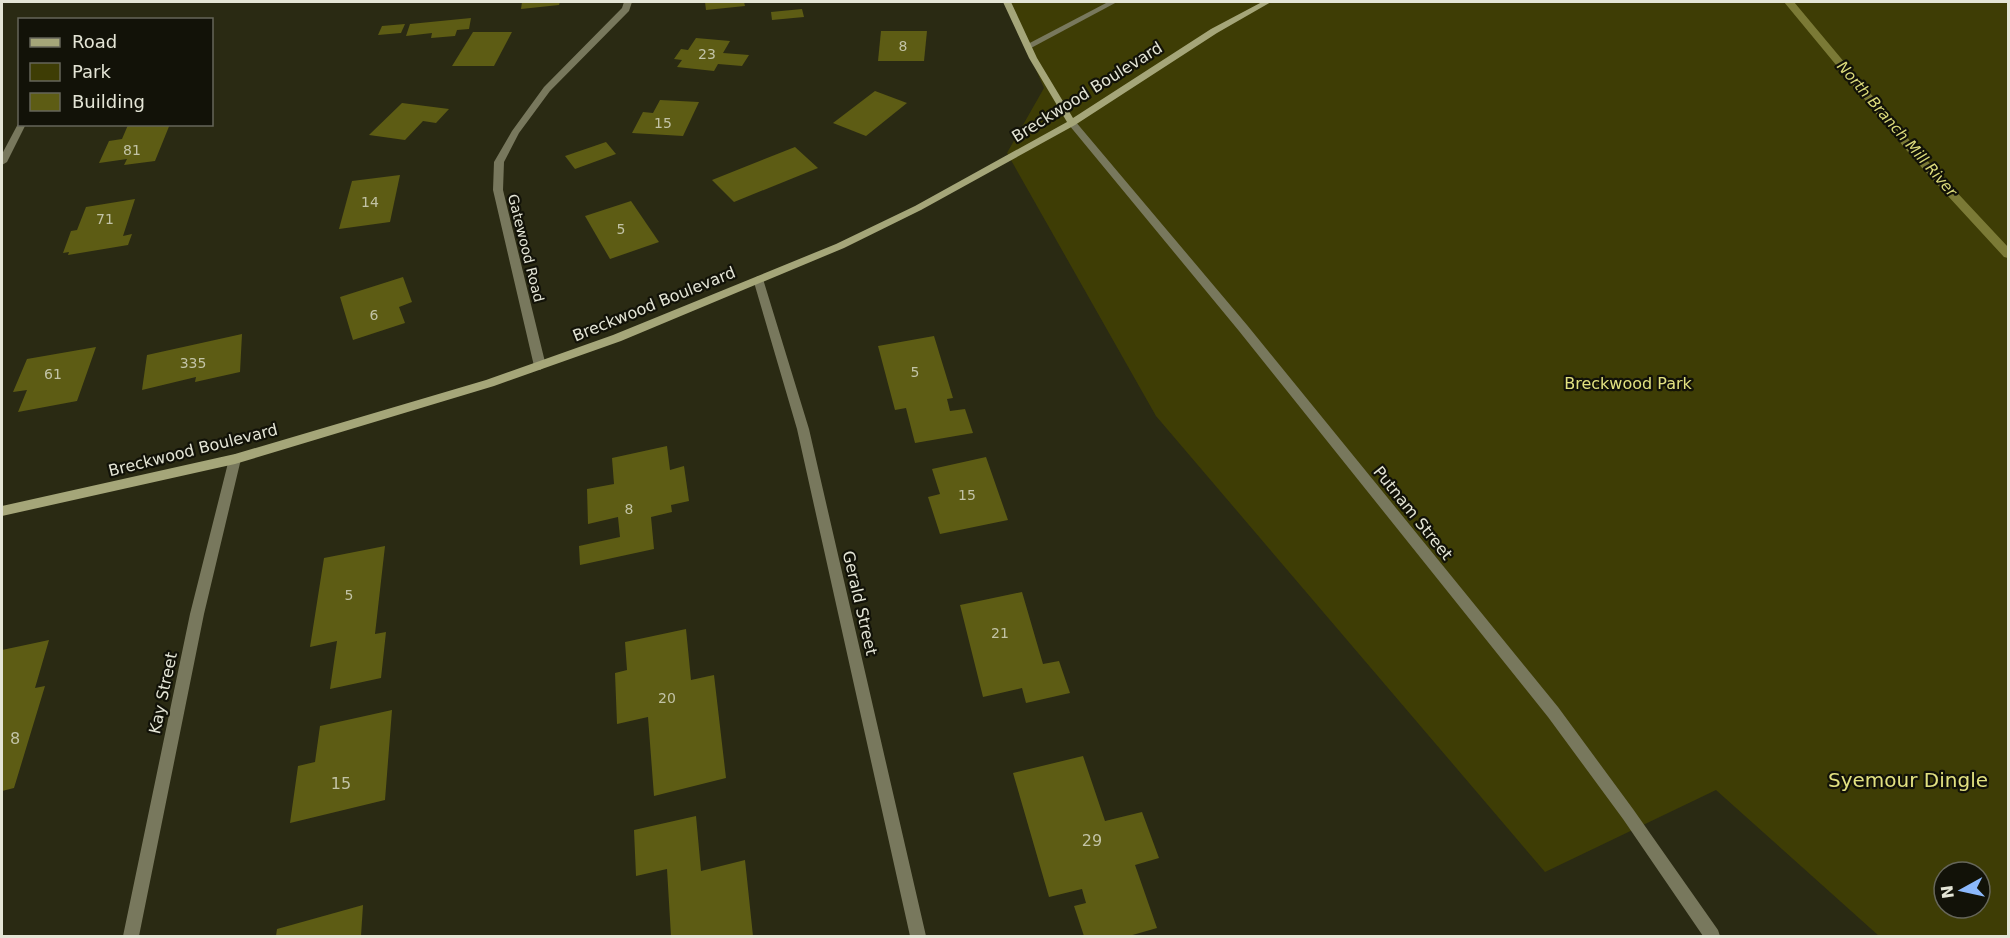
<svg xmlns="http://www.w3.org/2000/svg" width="2010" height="938" viewBox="0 0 2010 938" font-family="'DejaVu Sans',sans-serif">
	<rect width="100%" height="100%" fill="#2a2a13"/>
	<!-- green -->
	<path fill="#3e3d05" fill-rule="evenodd" d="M1007,2H2008V936H1879L1716,790L1545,872L1156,416L1007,153L1044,88ZM1944,872H1980V908H1944Z"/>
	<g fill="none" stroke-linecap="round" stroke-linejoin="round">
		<!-- stream -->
		<path fill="#7b7a36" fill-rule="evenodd" d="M1784,2H1794L1921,154L2008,247V258L2004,257L1913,158Z"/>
	</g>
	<!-- building -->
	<g fill="#5d5c14">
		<path d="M522,2H560L559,5L521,9Z"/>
		<path d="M705,2H744L745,6L706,10Z"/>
		<path d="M802,9L804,17L772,20L771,12Z"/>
		<path d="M471,18L469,29L457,30L455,36L431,38L432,33L406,36L410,24Z"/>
		<path d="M405,24L401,33L378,35L382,26Z"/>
		<path d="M881,31H927L924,61H878Z"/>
		<path d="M473,32H512L494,66H452Z"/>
		<path d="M696,38L730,41L723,53L749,55L742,66L718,64L714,71L677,67L682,60L674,59L681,49L688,50Z"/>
		<path d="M875,91L907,103L866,136L833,123Z"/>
		<path d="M660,100L699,102L683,136L632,133L643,112L653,113Z"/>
		<path d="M402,103L449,109L436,123L423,121L405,140L369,135Z"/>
		<path d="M170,124L155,161L124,165L127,159L99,163L109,141L122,139L128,125Z"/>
		<path d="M606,142L616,154L575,169L565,156Z"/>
		<path d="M795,147L818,168L734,202L712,180Z"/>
		<path d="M400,175L390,222L339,229L352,181Z"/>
		<path d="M135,199L123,236L132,234L128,245L68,255L69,252L63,253L71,231L77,230L86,207Z"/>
		<path d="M631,201L659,242L610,259L585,216Z"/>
		<path d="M403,277L412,302L399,307L405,323L353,340L340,297Z"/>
		<path d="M242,334L240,372L195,382L196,377L142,390L147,355Z"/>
		<path d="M934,336L953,398L947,399L950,411L965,409L973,433L915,443L906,408L895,410L878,346Z"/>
		<path d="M96,347L77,401L18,412L27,390L13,392L27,359Z"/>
		<path d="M667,446L670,470L684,466L689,501L671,505L672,512L651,517L654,549L580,565L579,546L620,537L618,517L588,524L587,489L614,484L612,458Z"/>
		<path d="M986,457L1008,520L940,534L928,497L940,494L932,469Z"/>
		<path d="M385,546L375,634L386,632L381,678L330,689L337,641L310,647L324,558Z"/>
		<path d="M1022,592L1043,664L1059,661L1070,693L1026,703L1022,688L983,697L960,605Z"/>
		<path d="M686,629L691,680L714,675L726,778L654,796L648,717L617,724L615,673L627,670L625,642Z"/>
		<path d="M49,640L35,688L45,686L14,788L2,791V650Z"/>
		<path d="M392,710L385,800L290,823L298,766L315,762L320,726Z"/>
		<path d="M1083,756L1105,821L1142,812L1159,858L1135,865L1157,928L1129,936H1084L1074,906L1086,903L1082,889L1049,897L1013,773Z"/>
		<path d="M696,816L701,871L745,860L753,936H671L667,869L636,876L634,830Z"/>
		<path d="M363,905L361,936H276L277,929Z"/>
	</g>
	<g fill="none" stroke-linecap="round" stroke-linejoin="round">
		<!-- lane -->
		<path fill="#78785d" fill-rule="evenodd" d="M1108,2H1117L1031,48L1024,46Z"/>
		<!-- street -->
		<g fill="#78785d" fill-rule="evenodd">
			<path d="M624,2H632L629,11L550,91L519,133L504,162L503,190L546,366L540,370L534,366L493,190L494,162L512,131L544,87L622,8Z"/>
			<path d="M1072,120L1075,121L1247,325L1558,707L1633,809L1718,930L1720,936H1703L1623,819L1548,717L1239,331L1069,125V121Z"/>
			<path d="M19,122L20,124H26L7,162L2,165V154Z"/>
			<path d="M758,276L763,279L809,429L926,936H910L797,429L753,279Z"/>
			<path d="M235,454L241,459L204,614L139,936H123L190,614L229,459Z"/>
		</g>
		<!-- secondary -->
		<path fill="#a5a679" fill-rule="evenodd" d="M1003,2H1011L1037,58L1073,118L1211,29L1262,2H1271L1217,33L1075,125L921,210L844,248L621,341L494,386L235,464L2,516V506L235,454L486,380L613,335L836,244L915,206L1067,122L1029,58Z"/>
	</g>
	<g text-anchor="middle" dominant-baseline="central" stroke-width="4.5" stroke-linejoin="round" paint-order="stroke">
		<!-- number labels -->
		<g font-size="14" fill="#c2c3a6">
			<text x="903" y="46">8</text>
			<text x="707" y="54">23</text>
			<text x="663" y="123">15</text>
			<text x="132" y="150">81</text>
			<text x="370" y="202">14</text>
			<text x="105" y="219">71</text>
			<text x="621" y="229">5</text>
			<text x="374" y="315">6</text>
			<text x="193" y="363">335</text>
			<text x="915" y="372">5</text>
			<text x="53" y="374">61</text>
			<text x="967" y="495">15</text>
			<text x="629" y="509">8</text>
			<text x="349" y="595">5</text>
			<text x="1000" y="633">21</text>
			<text x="667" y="698">20</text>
		</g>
		<!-- far-street labels -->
		<g font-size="14" fill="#e4e5d6" stroke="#121208">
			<text transform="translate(526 248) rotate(76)">Gatewood Road</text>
		</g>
		<!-- far-water labels -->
		<g font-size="15" font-style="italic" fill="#dddc7b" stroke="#121208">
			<text transform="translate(1897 129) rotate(49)">North Branch Mill River</text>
		</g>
		<!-- street labels -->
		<g font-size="16" fill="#e4e5d6" stroke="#121208">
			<text transform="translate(1087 92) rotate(-32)">Breckwood Boulevard</text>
			<text transform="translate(654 304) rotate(-22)">Breckwood Boulevard</text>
			<text transform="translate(193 450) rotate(-14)">Breckwood Boulevard</text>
			<text transform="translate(1413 513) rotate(51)">Putnam Street</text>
			<text transform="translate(860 603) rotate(77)">Gerald Street</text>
			<text transform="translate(163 693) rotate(-78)">Kay Street</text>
		</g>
		<!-- park labels -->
		<g font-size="16" fill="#e2e180" stroke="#121208">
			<text x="1628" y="383">Breckwood Park</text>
		</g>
		<!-- near-number labels -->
		<g font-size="16" fill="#c2c3a6">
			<text x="15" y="738">8</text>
			<text x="341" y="783">15</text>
			<text x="1092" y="840">29</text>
		</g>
		<!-- near-park labels -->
		<g font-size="20" fill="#e2e180" stroke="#121208">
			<text x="1908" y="780">Syemour Dingle</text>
		</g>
	</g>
	<!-- border -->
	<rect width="2010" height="938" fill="none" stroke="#e4e5d6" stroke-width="6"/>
	<!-- legend -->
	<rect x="18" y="18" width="195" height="108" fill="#121208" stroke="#66665a" stroke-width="1.5"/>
	<rect x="30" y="38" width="30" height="9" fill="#a5a679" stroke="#66665a" stroke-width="1.5"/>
	<text x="72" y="48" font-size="18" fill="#e4e5d6">Road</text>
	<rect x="30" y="63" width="30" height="18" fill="#3e3d05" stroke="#66665a" stroke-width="1.5"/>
	<text x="72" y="78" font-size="18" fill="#e4e5d6">Park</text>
	<rect x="30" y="93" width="30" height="18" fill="#5d5c14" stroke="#66665a" stroke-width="1.5"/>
	<text x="72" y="108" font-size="18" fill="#e4e5d6">Building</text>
	<!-- north arrow -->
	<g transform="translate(1962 890) rotate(262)"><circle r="28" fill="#121208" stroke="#66665a" stroke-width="1.5"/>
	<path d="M0-4.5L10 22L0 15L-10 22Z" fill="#8cb9fc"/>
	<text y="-9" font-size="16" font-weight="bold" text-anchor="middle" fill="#e4e5d6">N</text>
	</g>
</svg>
